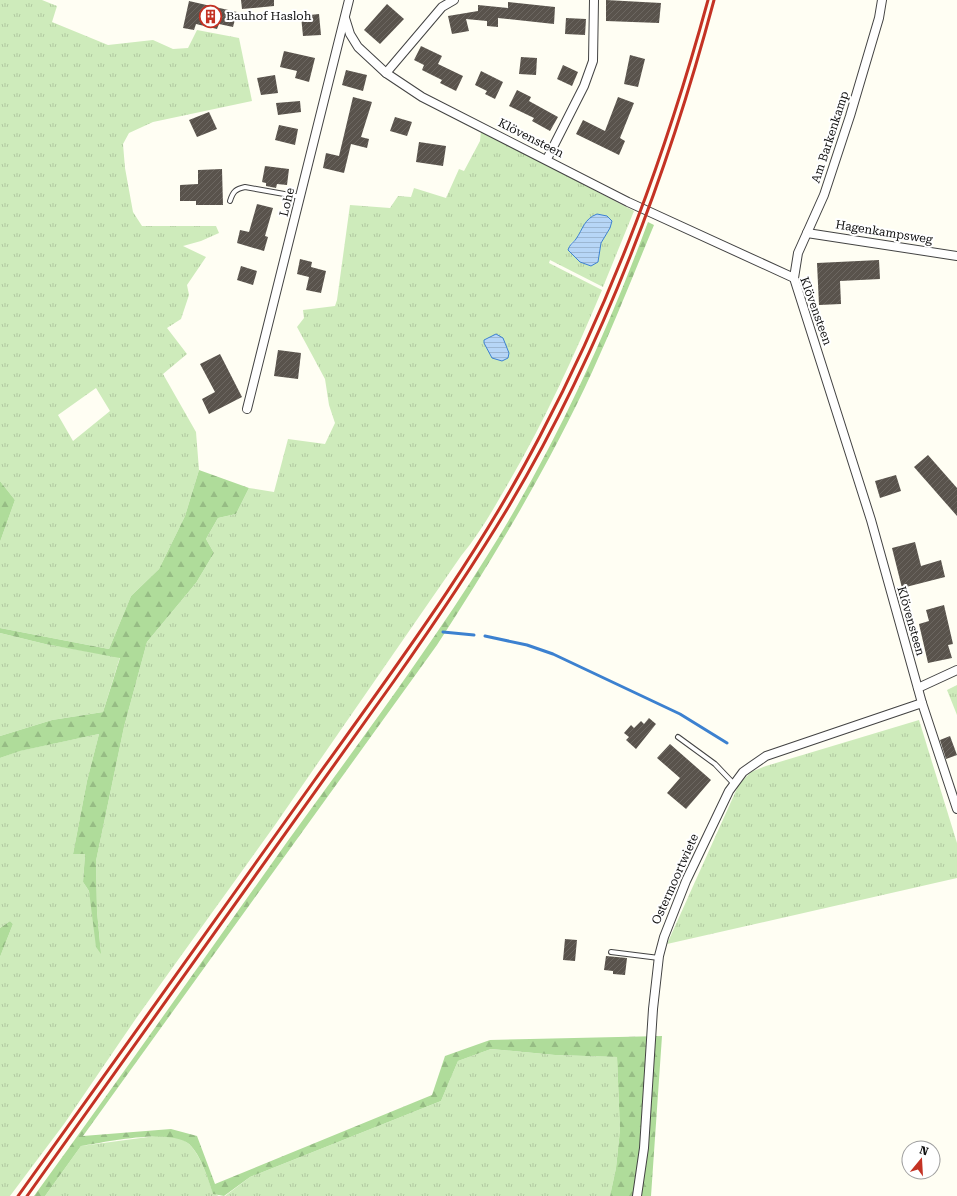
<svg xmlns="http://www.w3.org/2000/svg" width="957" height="1196" viewBox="0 0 957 1196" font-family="'Roboto Serif',serif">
	<defs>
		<pattern id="grass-tufts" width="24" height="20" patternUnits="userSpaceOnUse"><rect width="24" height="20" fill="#ceebbb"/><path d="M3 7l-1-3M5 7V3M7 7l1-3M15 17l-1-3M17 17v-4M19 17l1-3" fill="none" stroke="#b0c8a0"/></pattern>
		<pattern id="forest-firs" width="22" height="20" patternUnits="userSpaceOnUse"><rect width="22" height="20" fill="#afdc9a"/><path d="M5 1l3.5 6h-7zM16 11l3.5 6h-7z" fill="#96bc84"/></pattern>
		<pattern id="water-rules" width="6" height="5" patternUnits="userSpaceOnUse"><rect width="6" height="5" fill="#b7d6f7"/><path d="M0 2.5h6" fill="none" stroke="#9cb7d3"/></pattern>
		<pattern id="building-hatch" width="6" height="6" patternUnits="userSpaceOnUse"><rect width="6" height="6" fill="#59534c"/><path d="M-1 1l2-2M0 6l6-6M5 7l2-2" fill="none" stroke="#6c6761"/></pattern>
	</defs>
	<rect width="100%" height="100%" fill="#fffef3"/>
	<!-- grass -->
	<g fill="url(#grass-tufts)" fill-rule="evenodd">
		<path d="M0,0H42L57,6L52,22L108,45L153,40L173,49L188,48L197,30L239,38L252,101L153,122L129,133L123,144L125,168L133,212L142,226H216L219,233L201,241L183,246L206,257L187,285L189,295L181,319L167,328L187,354L163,374L196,432L199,470L185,516L159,569L131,596L109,649L0,628V542L15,500L0,481ZM96,388L110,411L73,441L58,415Z"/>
		<path d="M481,131L634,211L603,287L550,260L549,263L602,290C574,356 545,420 509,482C494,508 480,533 461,556L275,825L137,1017L64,1124L10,1196H0V957L13,924L10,921L0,928V758L19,751L99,734L87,781L73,854H85L83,882L89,891L101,953L97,911L96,861L124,727L147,642L196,583L214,553L206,539L218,518L236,514L249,488L274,492L288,439L325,444L335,423L329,405L325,379L297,327L304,318L303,310L335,306L337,300L350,205L390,208L398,196L411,197L414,188L446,198L459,169L464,171L480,141ZM610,228L601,243L598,262L591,266L580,262L570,244L575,240Z"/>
		<path d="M0,633L45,644L120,657L103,712L52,720L0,736Z"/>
		<path d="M957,685V715L947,690Z"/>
		<path d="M919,720L957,843V878L667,944L739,784L751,772L766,766Z"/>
		<path d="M491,1049L555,1055L617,1057L620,1130L616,1168L610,1196H225L250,1177L441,1101L458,1061Z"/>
		<path d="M163,1135C169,1136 176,1136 182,1139C199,1148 207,1176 213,1193L219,1196H45L81,1146Z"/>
	</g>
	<!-- forest -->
	<g fill="url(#forest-firs)">
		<path d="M648,222L654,225C634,273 615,322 593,370C549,466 494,557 437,645L83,1136L171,1129L197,1136L215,1184L432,1095L445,1056L490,1040L662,1036L651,1196H610L616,1168L620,1130L617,1057L555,1055L491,1049L458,1061L441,1101L250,1177L224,1196L213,1194C208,1179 201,1155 189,1144C170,1128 106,1142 81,1146L45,1196H34C119,1079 203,960 287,842C355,748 425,655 487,556C553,451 605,338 648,222Z"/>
		<path d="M199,470L249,488L236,514L218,518L206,539L214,553L196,583L147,642L124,727L96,861L97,911L101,954L96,947L89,891L83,882L85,854H73L87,781L99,734L20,751L0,758V736L52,720L103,712L120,658L45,644L0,633V628L109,649L131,596L159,569L185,516Z"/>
		<path d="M0,481L15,500L0,542Z"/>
		<path d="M10,921L13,924L0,957V928Z"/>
	</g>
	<!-- water -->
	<g fill="url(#water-rules)" stroke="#3c81d0">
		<path d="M597,214L607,216L612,221L610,228L601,243L598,262L591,266L580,262L568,250C570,244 573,243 576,239C583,229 584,219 597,214Z"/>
		<path d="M496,334L503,338L509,353L508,358L502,361L492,358L484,343V340Z"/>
	</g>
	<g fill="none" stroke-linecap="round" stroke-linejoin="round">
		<!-- stream -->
		<g stroke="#3c81d0" stroke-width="3">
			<path d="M443,632L474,635"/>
			<path d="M485,636L527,645L553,654L680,714L727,743"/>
		</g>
	</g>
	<!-- building -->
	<g fill="url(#building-hatch)">
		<path d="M241,0H274V6L242,9Z"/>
		<path d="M606,0L661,3L659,23L606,21Z"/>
		<path d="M189,1L237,12L233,27L219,24L217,29L196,24L194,30L183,28Z"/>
		<path d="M508,2L555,7L554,24L498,18V27L487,26V21L466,19L469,31L452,34L448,16L478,11V5L508,8Z"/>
		<path d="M387,4L404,19L380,44L364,30Z"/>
		<path d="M319,14L321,35L303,36L301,16Z"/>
		<path d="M566,18L586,19L585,35L565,34Z"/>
		<path d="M421,46L442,56L438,64L463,76L456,91L440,83L442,80L422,70L424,65L414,60Z"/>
		<path d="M284,51L315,58L309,82L295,78L297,71L280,67Z"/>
		<path d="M630,55L645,59L638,87L624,84Z"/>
		<path d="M521,57L537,58L536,75L519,74Z"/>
		<path d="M563,65L578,72L572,86L557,79Z"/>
		<path d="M346,70L367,75L363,91L342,85Z"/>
		<path d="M481,71L503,82L495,99L485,94L487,91L475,85Z"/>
		<path d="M275,75L278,93L261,95L257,78Z"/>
		<path d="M517,90L531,97L529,101L558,117L550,131L532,121L534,118L509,106Z"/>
		<path d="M353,97L372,102L361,137L369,139L367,148L351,144L344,173L323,168L326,153L339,156Z"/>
		<path d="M618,97L634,103L620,138L625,141L619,155L576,134L583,120L605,131Z"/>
		<path d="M300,101L301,112L278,115L276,103Z"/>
		<path d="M209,112L217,129L197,137L189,120Z"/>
		<path d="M395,117L412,122L407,136L390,131Z"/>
		<path d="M279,125L298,129L295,145L275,140Z"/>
		<path d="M419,142L446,146L443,166L416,162Z"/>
		<path d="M265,166L289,169L287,185L277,184L276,188L266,186V183L262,182Z"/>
		<path d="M222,169L223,205H196V201H180V185L198,184V170Z"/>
		<path d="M257,204L273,208L265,236L268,237L264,251L237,243L240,230L249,232Z"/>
		<path d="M300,259L312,262L311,267L326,271L321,293L306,290L309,277L297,274Z"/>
		<path d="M879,260L880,279L840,281L841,304L819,305L817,263Z"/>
		<path d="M241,266L257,271L253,285L237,280Z"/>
		<path d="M278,350L301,353L298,379L274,376Z"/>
		<path d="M220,354L242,397L209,414L202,399L215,392L200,364Z"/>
		<path d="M928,455L957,488V516L914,467Z"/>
		<path d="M896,475L901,491L880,498L875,481Z"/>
		<path d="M915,542L921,566L941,560L945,577L902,588L892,548Z"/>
		<path d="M944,605L953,644L948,645L952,658L928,663L919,624L929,621L926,610Z"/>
		<path d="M649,718L656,724L636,749L626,740L629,737L624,733L631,725L634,728L641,721L644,724Z"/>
		<path d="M950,736L957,755L946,759L940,740Z"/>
		<path d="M670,744L711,780L686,809L667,793L680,778L657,758Z"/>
		<path d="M565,939L577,940L575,961L563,960Z"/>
		<path d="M606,956L627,958L625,975L613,974V971L604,970Z"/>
	</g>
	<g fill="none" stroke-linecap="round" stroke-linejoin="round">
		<defs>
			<g id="service">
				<path d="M230,201C233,191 236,189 245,187L301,197"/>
				<path d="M678,737L715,764L734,784"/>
				<path d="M611,952L659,958"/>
			</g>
			<g id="minor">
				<path d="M345,18L350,34L358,47L386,73L422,97L628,202L794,278L871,520L922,703L957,809"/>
				<path d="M386,73L442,7L454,0"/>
				<path d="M547,159L584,86L593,61L594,0"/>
				<path d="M807,233L957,256"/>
				<path d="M794,278L798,253L824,195L850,116L879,18L882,0"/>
				<path d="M247,409L349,0"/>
				<path d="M918,688L957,670"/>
				<path d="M637,1196L644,1148L653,1009L659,956L664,937L686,881L729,791L743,772L766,756L922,703"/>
			</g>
		</defs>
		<!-- service casing -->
		<use href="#service" stroke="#434343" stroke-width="6"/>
		<!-- minor casing -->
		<use href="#minor" stroke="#434343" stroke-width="10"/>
		<!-- service -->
		<use href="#service" stroke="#fff" stroke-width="4"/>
		<!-- minor -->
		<use href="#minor" stroke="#fff" stroke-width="8"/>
		<!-- rail -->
		<g stroke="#c43224" stroke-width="3">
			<path d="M18,1196C117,1058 216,919 314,781C394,669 477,558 540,436C614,295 666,153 708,0"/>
			<path d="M27,1196L394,681C434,624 473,566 509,506C602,349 667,176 714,0"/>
		</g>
	</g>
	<!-- icons -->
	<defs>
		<symbol id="building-ring" viewBox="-11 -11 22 22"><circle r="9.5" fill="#fff" stroke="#c43224" stroke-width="1.5"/><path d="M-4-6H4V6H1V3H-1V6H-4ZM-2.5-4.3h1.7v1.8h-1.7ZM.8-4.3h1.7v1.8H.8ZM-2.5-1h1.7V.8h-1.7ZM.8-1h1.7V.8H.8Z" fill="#c43224"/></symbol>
	</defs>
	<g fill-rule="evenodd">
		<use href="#building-ring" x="198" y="4" width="25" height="25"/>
	</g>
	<g text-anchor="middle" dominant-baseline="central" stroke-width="4" stroke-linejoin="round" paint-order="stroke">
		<!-- poi labels -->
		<g font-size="12" fill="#101010" stroke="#fff" text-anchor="start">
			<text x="226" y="16">Bauhof Hasloh</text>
		</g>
		<!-- street labels -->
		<g font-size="12" fill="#101010" stroke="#fff">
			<text transform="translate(830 137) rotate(-72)">Am Barkenkamp</text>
			<text transform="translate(531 138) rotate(27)">Klövensteen</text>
			<text transform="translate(287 202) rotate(-76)">Lohe</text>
			<text transform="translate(884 232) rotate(9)">Hagenkampsweg</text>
			<text transform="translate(816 311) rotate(70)">Klövensteen</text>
			<text transform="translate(911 621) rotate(74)">Klövensteen</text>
			<text transform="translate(675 879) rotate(-66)">Ostermoortwiete</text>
		</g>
	</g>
	<!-- north arrow -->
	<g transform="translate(921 1160) rotate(18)"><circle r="19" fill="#ffffff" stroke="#9f9f9f"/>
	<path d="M0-3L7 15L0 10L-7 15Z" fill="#c43224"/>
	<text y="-6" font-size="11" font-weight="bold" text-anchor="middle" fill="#101010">N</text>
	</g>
</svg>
